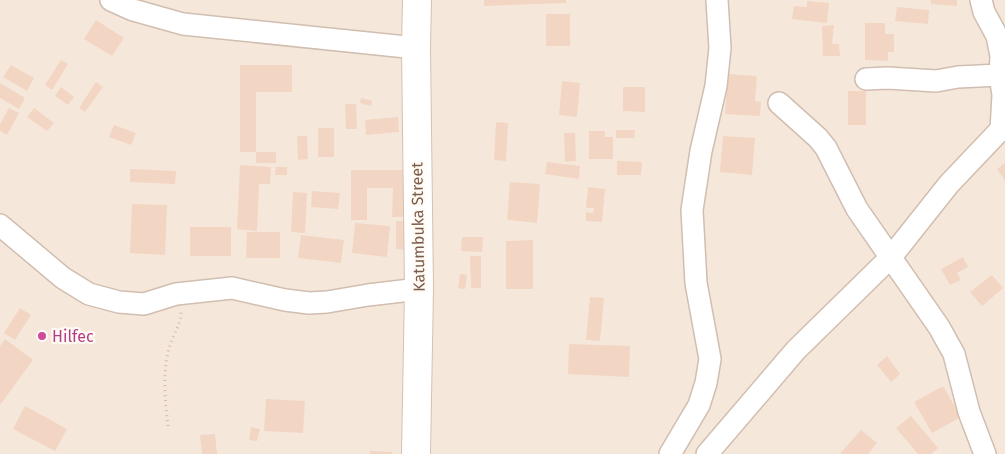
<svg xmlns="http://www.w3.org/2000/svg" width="1005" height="454" viewBox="0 0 1005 454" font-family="'Fira Sans',sans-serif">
	<rect width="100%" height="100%" fill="#fdf6ec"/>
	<!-- residential -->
	<rect fill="#f5e8da" x="0" y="0" width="1005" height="454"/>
	<!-- building -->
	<g fill="#f3d5c3">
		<path d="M484,0H566V3L484,6Z"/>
		<path d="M931,0H957V6L931,4Z"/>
		<path d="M807,1L829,3L827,23L792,19L794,6L807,7Z"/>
		<path d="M897,7L929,10L928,24L895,21Z"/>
		<rect x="546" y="14" width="24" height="32"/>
		<path d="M96,20L124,38L112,56L84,39Z"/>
		<path d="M865,23H885V34H894V52H888V61L865,60Z"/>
		<path d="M834,25L832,44H839L840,56H823L822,26Z"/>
		<path d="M61,60L68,64L52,90L45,85Z"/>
		<path d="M11,65L34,78L27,91L3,77Z"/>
		<path d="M240,65H292V92H256V152H240Z"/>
		<path d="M728,74L757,76L755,101L761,102L760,116L725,114Z"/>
		<path d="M562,81L580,83L577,117L559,115Z"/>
		<path d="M96,82L103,87L85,112L79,108Z"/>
		<path d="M0,83L25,98L19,109L0,98Z"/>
		<path d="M61,87L74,97L68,105L55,96Z"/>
		<path d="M623,87H645V112L623,111Z"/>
		<rect x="848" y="91" width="18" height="34"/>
		<path d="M361,98L372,101L371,106L360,103Z"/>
		<path d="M345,104H356L357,129H346Z"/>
		<path d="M9,108L19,113L7,135L0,131V124Z"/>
		<path d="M34,108L54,123L47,131L27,117Z"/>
		<path d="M398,117L399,132L366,135L365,120Z"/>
		<path d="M496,122L508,123L506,161L494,160Z"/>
		<path d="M114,125L136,133L131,145L109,137Z"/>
		<rect x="318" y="128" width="16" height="29"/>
		<path d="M616,130H635L634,138H616Z"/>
		<path d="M589,131H605V137H613V159H589Z"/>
		<path d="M564,133H575L576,161L565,162Z"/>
		<path d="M297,136H307L308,159L298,160Z"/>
		<path d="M723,136L755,138L752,175L720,172Z"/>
		<rect x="256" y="152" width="20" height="11"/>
		<path d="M617,161L642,162L641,175H617Z"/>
		<path d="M547,162L580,166L579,179L545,174Z"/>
		<path d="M1005,163V181L997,169Z"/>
		<path d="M240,165L271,167L270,184H259L257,231L237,229Z"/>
		<path d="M276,167H287V175H275Z"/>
		<path d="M130,169L176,171L175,184L130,182Z"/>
		<path d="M351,170H409V217H392L393,188H367V220H351Z"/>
		<path d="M510,182L540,184L537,223L507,220Z"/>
		<path d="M588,187L605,189L602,222L586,221V212L593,213L594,208H586Z"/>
		<path d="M312,191L340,193L338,209L311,207Z"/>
		<path d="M293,192L307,193L305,233L291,232Z"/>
		<path d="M132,204L167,205L165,255L130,253Z"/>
		<path d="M396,221H406V250L396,249Z"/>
		<path d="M355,223L390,226L387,257L352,253Z"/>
		<rect x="190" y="227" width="41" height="29"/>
		<path d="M247,232H280V258H246Z"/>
		<path d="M301,235L344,240L341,263L298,258Z"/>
		<path d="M462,237H483L482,252L461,251Z"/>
		<path d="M533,240V289H506V241Z"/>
		<path d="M470,256H481V288H471Z"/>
		<path d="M963,257L968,267L957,273L961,280L950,285L941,269Z"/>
		<path d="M460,274L467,275L465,289L458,288Z"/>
		<path d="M992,275L1003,288L982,306L970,292Z"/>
		<path d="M590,297L604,298L600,341L586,340Z"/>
		<path d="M20,308L31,315L15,340L4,333Z"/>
		<path d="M5,339L33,360L0,405V346Z"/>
		<path d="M569,344L630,346L629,377L568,374Z"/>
		<path d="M887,356L900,374L891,382L877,365Z"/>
		<path d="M943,386L961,417L932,433L914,402Z"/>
		<path d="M266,399L305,401L303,433L264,431Z"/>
		<path d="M25,406L67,429L55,451L13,429Z"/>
		<path d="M911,416L938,448L931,454H918L896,428Z"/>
		<path d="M251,427L260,429L257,441L249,440Z"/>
		<path d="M861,430L877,443L868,454H840Z"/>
		<path d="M215,434L217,454H202L200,435Z"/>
		<path d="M370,451L392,452V454H370Z"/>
	</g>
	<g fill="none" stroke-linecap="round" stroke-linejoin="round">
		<defs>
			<g id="minor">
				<path d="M111,0L133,10L183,24L416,48"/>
				<path d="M981,0L984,12L997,36L1001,56L1000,75L1003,95L1001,130"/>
				<path d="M866,79L888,78L936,81L958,77L1000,75"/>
				<path d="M779,103L818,138L826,148L857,209L939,327L954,354L969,412L985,454"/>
				<path d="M0,225L63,278L89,294L119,302L144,304L176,294L232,288L285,300L309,303L327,302L368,295L419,289"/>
				<path d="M670,454L699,405L706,383L710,359L696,283L692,210L701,151L716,86L720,48L717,0"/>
				<path d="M707,454L796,350L891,257L949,184L1005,125"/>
			</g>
			<path id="secondary" d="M416,454L419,289L416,48L417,0"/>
		</defs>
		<!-- minor casing -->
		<use href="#minor" stroke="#d1beb0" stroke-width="24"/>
		<!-- secondary casing -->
		<use href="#secondary" stroke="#d6c0b0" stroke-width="30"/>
		<!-- path -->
		<path stroke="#d9b8a5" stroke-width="3" stroke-dasharray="1 4" stroke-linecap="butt" d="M168,426C165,400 162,370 170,345C174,333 181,324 181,312"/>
		<!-- minor -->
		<use href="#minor" stroke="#fff" stroke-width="21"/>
		<!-- secondary -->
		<use href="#secondary" stroke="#fff" stroke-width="28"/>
	</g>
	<!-- markers -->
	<circle fill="#d1479c" stroke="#fffaf3" stroke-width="2" cx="42" cy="336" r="5"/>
	<g text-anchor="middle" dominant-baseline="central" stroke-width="4.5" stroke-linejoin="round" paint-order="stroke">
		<!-- street labels -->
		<g font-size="16" fill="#7a5c4d" stroke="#fffaf3">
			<text transform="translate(418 227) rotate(-91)">Katumbuka Street</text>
		</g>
		<!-- hotel labels -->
		<g font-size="16" fill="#b23c85" stroke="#fffaf3" text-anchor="start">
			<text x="52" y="336">Hilfec</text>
		</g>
	</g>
</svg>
